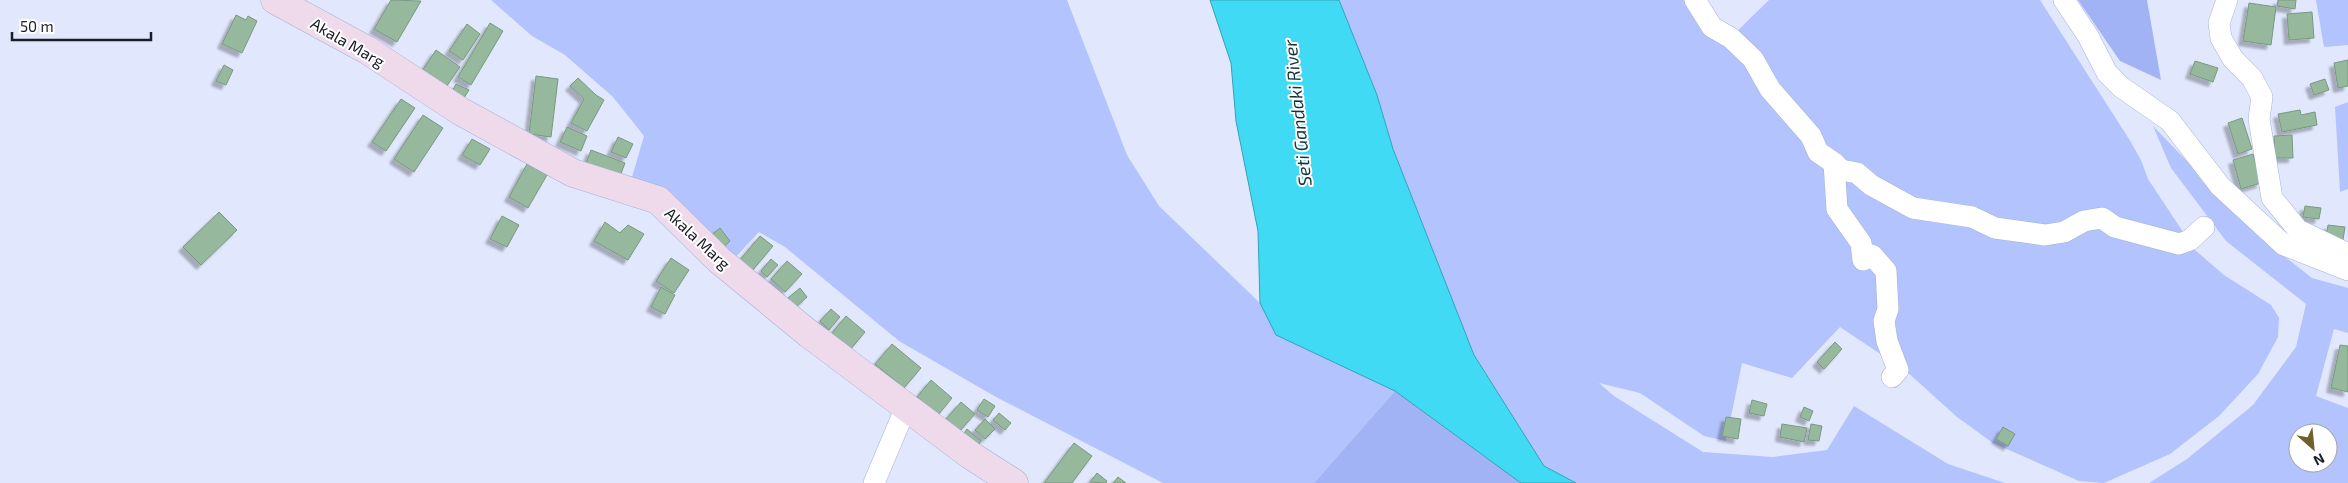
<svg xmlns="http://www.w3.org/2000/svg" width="2348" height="483" viewBox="0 0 2348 483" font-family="'Exo 2',sans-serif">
	<defs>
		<filter id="shadow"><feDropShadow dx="-4.5" dy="4.5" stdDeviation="1" flood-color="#0004"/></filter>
	</defs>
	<rect width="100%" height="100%" fill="#e1e8fe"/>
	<!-- green -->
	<g fill="#b2c3fd" fill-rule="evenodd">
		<path d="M491,0H1067L1127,155L1159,206L1260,303L1276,335L1395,391L1314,483H1163L996,397L899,341L785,247L759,232L732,261L630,184L644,136L613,97L565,55L532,36Z"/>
		<path d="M1339,0H1689L1724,44L1769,0H2040L2129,139L2141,160L2148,179L2195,250L2224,275L2271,305L2279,318L2278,337L2258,374L2219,416L2170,454L2104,483L2079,481L1993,443L1957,417L1906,371L1840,327L1792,378L1742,363L1726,441L1704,436L1640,393L1599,383L1614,396L1703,452L1773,457L1827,450L1854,406L1948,464L2005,483H1576L1544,466L1474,355L1393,149L1377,95Z"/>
		<path d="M2316,0H2348V45L2324,47Z"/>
		<path d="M2348,102V189L2340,192L2335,107Z"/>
		<path d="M2153,126L2261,238L2312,278L2348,288V333L2334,329L2316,396L2348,408V483H2149L2187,459L2253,405L2296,347L2306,304L2226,241L2171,168ZM2298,433H2328V463H2298Z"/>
	</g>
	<!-- forest -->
	<g fill="#a1b3f5">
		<path d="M2078,0H2147L2161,80L2120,61Z"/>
		<path d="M1395,391L1521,483H1314Z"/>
	</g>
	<!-- water -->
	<path fill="#41daf4" stroke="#35a1b7" d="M1210,0H1339L1377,95L1393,149L1474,355L1544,466L1576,483H1521L1395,391L1276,335L1260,303L1258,231L1236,121L1231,63Z"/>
	<!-- building -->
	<g fill="#96b89d" stroke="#78997f" filter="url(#shadow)">
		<path d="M391,0L421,1L397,42L374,29Z"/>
		<path d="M2278,0H2296L2295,9L2277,6Z"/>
		<path d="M2249,3L2276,7L2271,45L2243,41Z"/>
		<path d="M2312,12L2314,38L2289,40L2287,14Z"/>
		<path d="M236,15L246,20L248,16L257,21L242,53L222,44Z"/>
		<path d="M490,23L503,31L471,85L458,77Z"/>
		<path d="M467,24L480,34L463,60L449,51Z"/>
		<path d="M436,50L460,67L444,90L420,74Z"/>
		<path d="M2348,60V86L2338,88L2334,63Z"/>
		<path d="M2195,61L2218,68L2213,82L2190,74Z"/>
		<path d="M224,65L233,70L226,85L216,81Z"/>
		<path d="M536,76L558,79L551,137L529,134Z"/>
		<path d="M578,78L596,95L604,100L587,131L571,123L584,99L570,86Z"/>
		<path d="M2325,79L2329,90L2314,95L2310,84Z"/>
		<path d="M456,84L469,90L462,101L450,95Z"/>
		<path d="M401,99L415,108L386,151L372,142Z"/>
		<path d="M2300,110L2301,115L2315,112L2317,125L2282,132L2278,114Z"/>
		<path d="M423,115L443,128L414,172L394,159Z"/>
		<path d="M2242,118L2252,149L2238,154L2228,123Z"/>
		<path d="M567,127L587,136L581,151L560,142Z"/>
		<path d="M2292,135L2293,158H2275L2274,136Z"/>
		<path d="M618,137L633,144L626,158L611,152Z"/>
		<path d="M472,139L490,149L480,165L462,155Z"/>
		<path d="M591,150L625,163L619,179L585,166Z"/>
		<path d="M2253,154L2261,183L2241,189L2233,160Z"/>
		<path d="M527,164L547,175L528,208L509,197Z"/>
		<path d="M2305,206L2321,208L2319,219L2303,217Z"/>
		<path d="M219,212L237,230L201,265L183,247Z"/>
		<path d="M502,216L519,225L507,247L490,239Z"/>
		<path d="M605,222L620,233L628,225L644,234L628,260L594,241Z"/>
		<path d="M2328,225L2345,227L2343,240L2326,237Z"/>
		<path d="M720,228L730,241L720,250L709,237Z"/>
		<path d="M760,236L773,246L752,271L739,261Z"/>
		<path d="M671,258L689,270L674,293L656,281Z"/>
		<path d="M771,259L778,265L767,277L761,271Z"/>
		<path d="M787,261L802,274L785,292L771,279Z"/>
		<path d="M661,287L675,295L665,314L651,307Z"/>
		<path d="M800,288L807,297L796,307L788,298Z"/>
		<path d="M831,309L840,317L829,330L820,321Z"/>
		<path d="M846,316L865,332L850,350L831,334Z"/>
		<path d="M1835,342L1842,349L1824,369L1817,362Z"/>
		<path d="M892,344L921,368L904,388L875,364Z"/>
		<path d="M2340,345L2348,346V392L2331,388Z"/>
		<path d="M931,380L952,398L938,415L917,397Z"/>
		<path d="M984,399L995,406L988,417L977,410Z"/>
		<path d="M1752,400L1767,404L1764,416L1749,413Z"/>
		<path d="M961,402L975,414L959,432L945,420Z"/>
		<path d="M1804,407L1813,411L1809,421L1800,417Z"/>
		<path d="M999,413L1011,423L1005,430L993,420Z"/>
		<path d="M1726,417L1741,419L1738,439L1722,436Z"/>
		<path d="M985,419L995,429L985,439L975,430Z"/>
		<path d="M1782,424L1807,428L1804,442L1780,437Z"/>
		<path d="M1811,424L1822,426L1819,441L1808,440Z"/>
		<path d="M2003,427L2015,434L2008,446L1996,439Z"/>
		<path d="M967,429L981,441L975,449L961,437Z"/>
		<path d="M1074,443L1092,456L1072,483H1044Z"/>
		<path d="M1097,473L1107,481L1106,483L1090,482Z"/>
		<path d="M1118,477L1126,483H1113Z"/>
	</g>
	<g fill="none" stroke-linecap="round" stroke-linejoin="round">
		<defs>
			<g id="minor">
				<path d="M1695,0L1712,27L1731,38L1753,59L1770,89L1811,136L1818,152L1834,163L1841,170L1857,173L1871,185L1913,208L1972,217L1995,228L2045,235L2064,232L2084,221L2102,218L2115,227L2179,244L2190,240L2204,227"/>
				<path d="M2064,0L2088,36L2107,73L2121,87L2170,121L2220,186L2284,245L2348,270"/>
				<path d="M2227,0L2219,23L2221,38L2233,59L2252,78L2262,97L2259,119L2272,198L2298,230L2348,254"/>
				<path d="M1834,163L1837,209L1861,243L1863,260L1872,255L1886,271L1888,309L1884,321L1887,341L1898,370L1892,377"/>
				<path d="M874,483L906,407"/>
			</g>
			<path id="secondary" d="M275,0L367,50L460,111L573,173L658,200L719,260L809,334L970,455L1014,483"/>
		</defs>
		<!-- minor casing -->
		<use href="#minor" stroke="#a6b1d5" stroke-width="22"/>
		<!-- secondary casing -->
		<use href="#secondary" stroke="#a6b1d5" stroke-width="29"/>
		<!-- minor -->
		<use href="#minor" stroke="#fff" stroke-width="21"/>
		<!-- secondary -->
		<use href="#secondary" stroke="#eedaeb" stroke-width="28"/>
	</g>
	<g text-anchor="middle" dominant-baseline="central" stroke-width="4" stroke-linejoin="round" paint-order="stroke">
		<!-- street labels -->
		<g font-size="16" fill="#191d2a" stroke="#fff">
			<text transform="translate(348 42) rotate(30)">Akala Marg</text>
			<text transform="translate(698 238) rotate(43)">Akala Marg</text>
		</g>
		<!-- water labels -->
		<g font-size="18" font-style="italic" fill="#15343a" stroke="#fff">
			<text transform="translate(1297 113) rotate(-96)">Seti Gandaki River</text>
		</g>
	</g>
	<!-- north arrow -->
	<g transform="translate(2313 448) rotate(153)"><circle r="24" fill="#ffffff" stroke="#a3a5aa"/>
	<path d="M0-4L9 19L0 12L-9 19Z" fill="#70602d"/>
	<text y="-8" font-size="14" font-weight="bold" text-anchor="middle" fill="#191d2a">N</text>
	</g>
	<!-- scale -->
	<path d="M12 32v8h139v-8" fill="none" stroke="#191d2a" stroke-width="2.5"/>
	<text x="20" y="32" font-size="15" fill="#191d2a" stroke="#ffffff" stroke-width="4" paint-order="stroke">50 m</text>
</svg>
